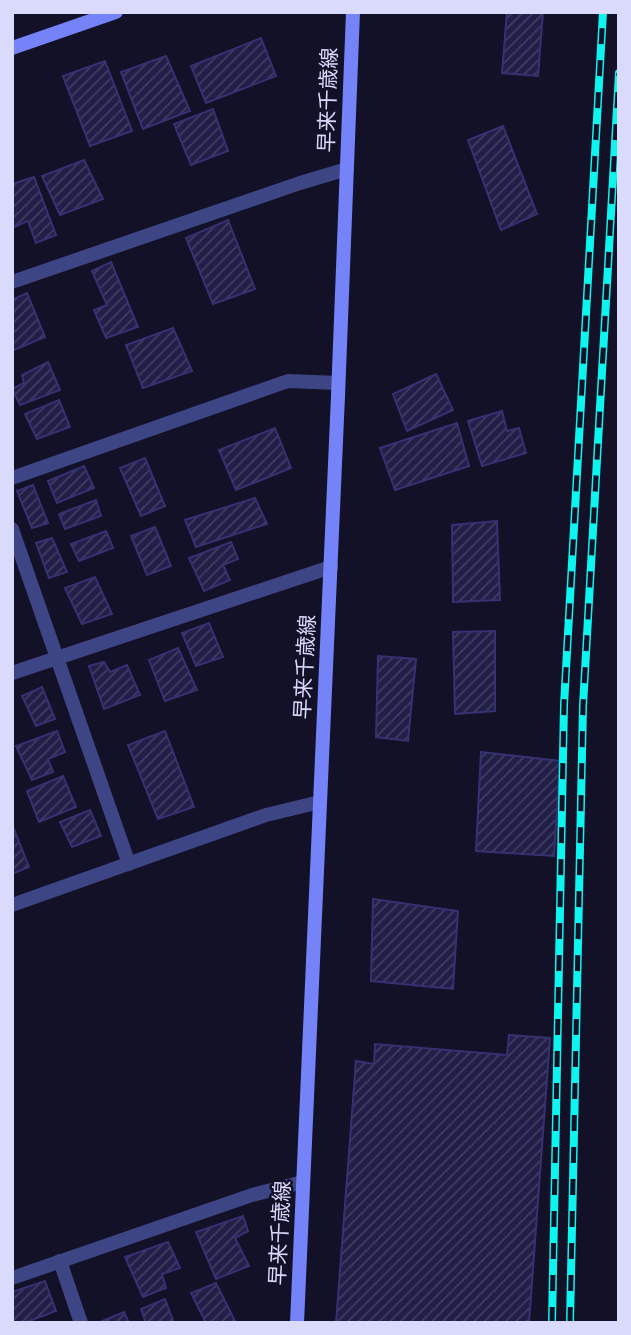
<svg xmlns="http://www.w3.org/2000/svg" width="631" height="1335" viewBox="0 0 631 1335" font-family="'Source Sans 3','Noto Sans JP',sans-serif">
	<defs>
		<pattern id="building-hatch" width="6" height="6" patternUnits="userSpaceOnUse" patternTransform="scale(1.75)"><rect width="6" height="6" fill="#211e48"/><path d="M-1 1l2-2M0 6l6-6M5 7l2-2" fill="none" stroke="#413e63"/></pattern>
	</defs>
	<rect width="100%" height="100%" fill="#121128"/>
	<!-- building -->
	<g fill="url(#building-hatch)" stroke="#363173" stroke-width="2">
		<path d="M507,12H543L538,76L502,73Z"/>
		<path d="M261,38L276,76L206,103L191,66Z"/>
		<path d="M166,56L190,111L143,129L121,72Z"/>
		<path d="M105,61L132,131L90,146L63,76Z"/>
		<path d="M213,109L228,151L191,165L174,124Z"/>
		<path d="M503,126L537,214L501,230L468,140Z"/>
		<path d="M84,160L103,199L60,215L42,176Z"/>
		<path d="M34,177L56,235L36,243L28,221L12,228V184Z"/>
		<path d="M228,220L255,289L213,304L186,238Z"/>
		<path d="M111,262L138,327L106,338L94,310L107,305L92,271Z"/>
		<path d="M27,293L45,337L14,350L12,347V300Z"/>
		<path d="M173,328L192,371L143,388L126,345Z"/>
		<path d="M48,362L60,390L20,405L12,389L24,383L22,375Z"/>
		<path d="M436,374L453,410L407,431L393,394Z"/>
		<path d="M59,400L70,427L37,439L25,414Z"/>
		<path d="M502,411L507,431L519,428L526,453L482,466L468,421Z"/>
		<path d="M457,423L469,466L395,490L380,448Z"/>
		<path d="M275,428L291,468L236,490L219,450Z"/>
		<path d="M145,458L165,506L141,516L120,468Z"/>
		<path d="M84,466L94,488L57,503L48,481Z"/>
		<path d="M33,485L48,523L32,528L17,491Z"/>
		<path d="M255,498L267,524L196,547L185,520Z"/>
		<path d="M96,500L101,516L65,529L59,514Z"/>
		<path d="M497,521L500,600L453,602L452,525Z"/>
		<path d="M155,527L171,566L147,575L131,536Z"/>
		<path d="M106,531L113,548L79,561L71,544Z"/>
		<path d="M52,538L67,572L49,578L36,543Z"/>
		<path d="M231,542L238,559L223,565L230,580L204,591L189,558Z"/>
		<path d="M95,577L112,614L82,624L65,588Z"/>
		<path d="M209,623L223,657L196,666L182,633Z"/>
		<path d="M495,631V711L455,714L453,632Z"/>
		<path d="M178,648L197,690L165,701L149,660Z"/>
		<path d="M378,656L416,659L408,741L376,737Z"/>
		<path d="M104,662L110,672L127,665L140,695L104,709L89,666Z"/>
		<path d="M42,687L55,719L36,726L22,696Z"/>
		<path d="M57,731L65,752L48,759L53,772L32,780L16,746Z"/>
		<path d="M165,731L194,807L158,819L128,745Z"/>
		<path d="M481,752L560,761L554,856L476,851Z"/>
		<path d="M63,776L76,807L39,822L27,791Z"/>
		<path d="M90,810L101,836L72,847L60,822Z"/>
		<path d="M12,824L29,867L12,874Z"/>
		<path d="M373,899L458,911L453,989L371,981Z"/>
		<path d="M509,1035L550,1038L529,1323H336L356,1061L374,1064L375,1044L507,1055Z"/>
		<path d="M243,1216L248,1231L235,1238L249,1266L216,1279L196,1232Z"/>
		<path d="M168,1242L180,1268L162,1274L166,1288L143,1297L125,1257Z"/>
		<path d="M45,1281L56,1311L24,1323H12V1292Z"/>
		<path d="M216,1283L235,1321L232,1323H206L191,1293Z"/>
		<path d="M165,1299L174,1323H146L141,1309Z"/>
		<path d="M124,1312L129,1323H100V1322Z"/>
	</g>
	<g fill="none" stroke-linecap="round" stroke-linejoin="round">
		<!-- street -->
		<g stroke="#3e4585" stroke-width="14">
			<path d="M12,282L300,183L347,169"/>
			<path d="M12,478L288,381L338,383"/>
			<path d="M12,529L129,864"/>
			<path d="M12,673L331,567"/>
			<path d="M12,905L266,815L320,802"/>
			<path d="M60,1261L81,1323"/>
			<path d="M12,1278L252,1195L303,1182"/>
		</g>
		<!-- secondary -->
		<g stroke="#7583f9" stroke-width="14">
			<path d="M12,48L116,12"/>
			<path d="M297,1323L338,396L353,12"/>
		</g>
		<defs>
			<g id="rail">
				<path d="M552,1323L564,705L603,12"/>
				<path d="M570,1323L583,706L619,73"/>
			</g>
		</defs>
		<!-- rail casing -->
		<use href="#rail" stroke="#0ef5ef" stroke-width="8"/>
		<!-- rail -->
		<use href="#rail" stroke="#121128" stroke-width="5" stroke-dasharray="16" stroke-linecap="butt"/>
	</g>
	<g text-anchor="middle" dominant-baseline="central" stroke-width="5" stroke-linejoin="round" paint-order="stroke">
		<!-- street labels -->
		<g font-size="21" fill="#dadafd" stroke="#121128">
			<text transform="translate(328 100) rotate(-88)">早来千歳線</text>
			<text transform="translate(305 667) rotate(-87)">早来千歳線</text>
			<text transform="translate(280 1233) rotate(-87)">早来千歳線</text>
		</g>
	</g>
	<!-- border -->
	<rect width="631" height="1335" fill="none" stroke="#dadafd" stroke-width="28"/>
</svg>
